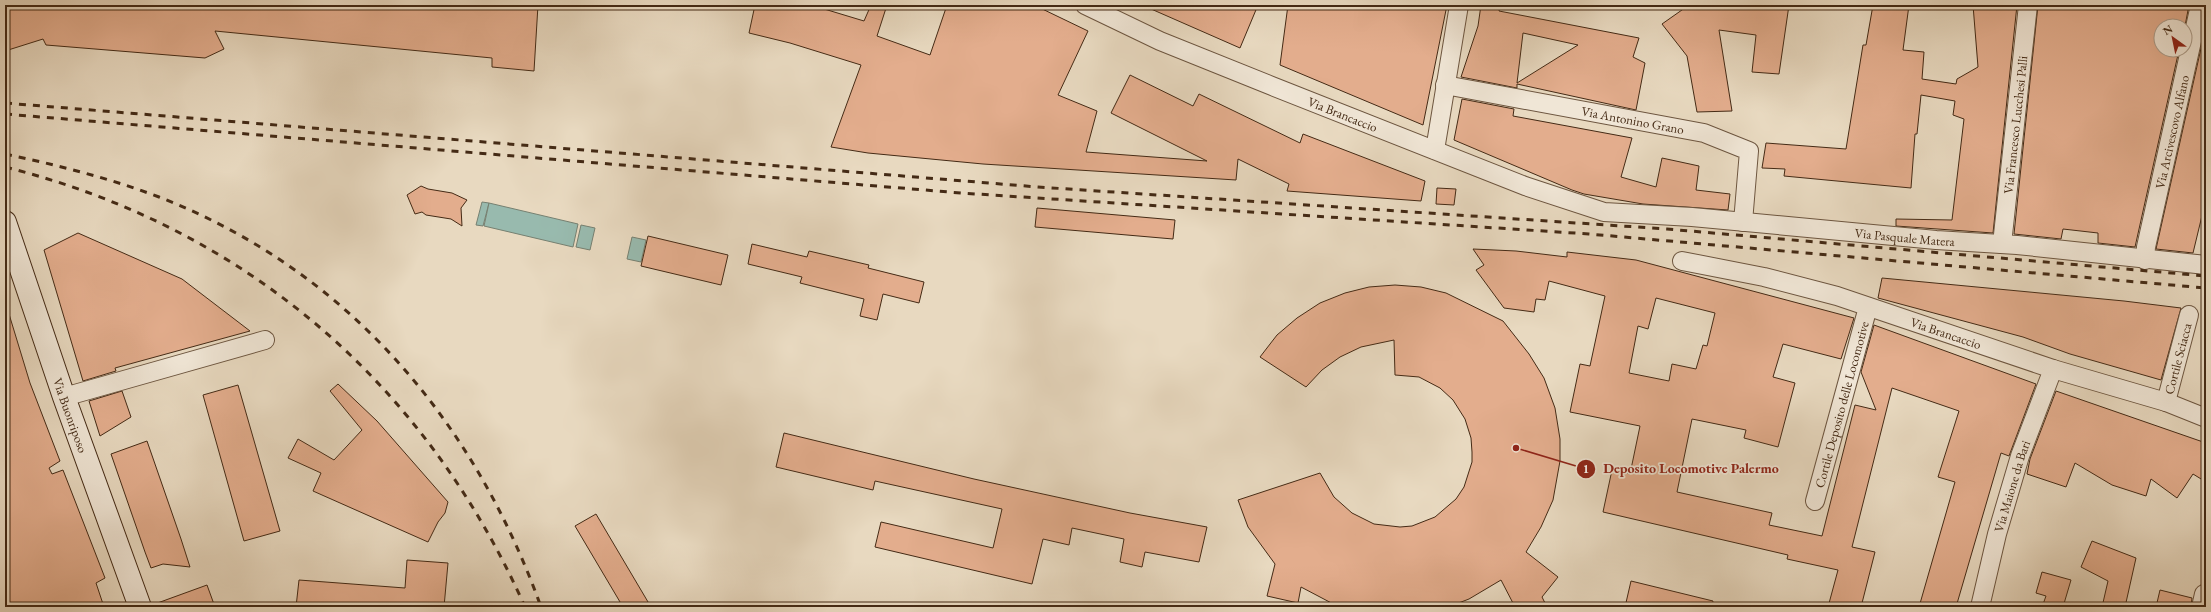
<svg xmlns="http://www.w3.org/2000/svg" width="2211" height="612" viewBox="0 0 2211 612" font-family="'EB Garamond',serif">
	<rect width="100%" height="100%" fill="#e8d9c0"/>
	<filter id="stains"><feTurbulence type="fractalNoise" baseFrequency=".005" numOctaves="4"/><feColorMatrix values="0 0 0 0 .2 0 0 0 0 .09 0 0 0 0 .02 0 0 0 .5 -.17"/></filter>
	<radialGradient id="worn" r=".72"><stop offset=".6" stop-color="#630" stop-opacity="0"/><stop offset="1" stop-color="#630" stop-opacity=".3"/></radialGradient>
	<!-- water -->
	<g fill="#98baae" stroke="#768071">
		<path d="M482,202L489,203L483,226L476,225Z"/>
		<path d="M489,203L578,224L573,247L484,226Z"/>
		<path d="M581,225L595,228L590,250L576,247Z"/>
		<path d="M632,237L646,240L641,262L627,259Z"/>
	</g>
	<!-- building -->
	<g fill="#e3ad8d" stroke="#442a15" fill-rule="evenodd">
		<path d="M5,5H538L534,71L492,67V58L215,31L224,49L205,58L46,45L43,39L5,51Z"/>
		<path d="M755,5H811L864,21L871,5H887L877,36L930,55L947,5H1034L1088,31L1058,95L1097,111L1086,152L1207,161L1111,113L1130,75L1193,106L1199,94L1300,143L1303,134L1425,181L1421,201L1287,191L1289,184L1238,159L1236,180L983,164L868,153L831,147L861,65L790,43L749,33Z"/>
		<path d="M1142,5H1258L1240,48Z"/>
		<path d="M1288,5H1447L1423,125L1280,65Z"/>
		<path d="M1481,5H1500L1499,11L1639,38L1633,57L1645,63L1636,110L1517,84V88L1461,77L1478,26ZM1523,33L1578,45L1517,83Z"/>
		<path d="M1689,5H1789L1779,74L1752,72L1756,35L1719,30L1732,111L1697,112L1687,56L1662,24Z"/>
		<path d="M1873,5H1909L1903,50L1924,52L1922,79L1956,84L1957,79L1978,67L1973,5H2017L1993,233L1896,226V219L1952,220L1964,119L1953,115L1955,101L1921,95L1917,134H1915L1911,188L1784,176L1785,169L1762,168L1766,143L1846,149L1863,45H1866Z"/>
		<path d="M2038,5H2189L2185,26H2161V50H2179L2135,247L2098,243V233L2063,229L2061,239L2014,234Z"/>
		<path d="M2206,26V199L2193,253L2156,249Z"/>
		<path d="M1462,99L1514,109L1513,116L1632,138L1621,177L1656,187L1662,158L1699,166L1696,190L1730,194L1728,210L1643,204L1584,194L1572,190L1454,140Z"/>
		<path d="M421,186L428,189L452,193L467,200L461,208L462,226L451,219L426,215L422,212L415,214L407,195Z"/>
		<path d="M1437,188L1456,189L1454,205L1436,204Z"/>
		<path d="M1037,208L1175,220L1173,239L1035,227Z"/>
		<path d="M78,233L182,279L250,331L115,368L116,371L83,381L44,250Z"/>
		<path d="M648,236L728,255L721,285L641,266Z"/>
		<path d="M752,244L807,257L809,251L869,265L868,268L924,282L919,303L883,294L877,320L860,316L864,299L800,283L802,277L748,264Z"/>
		<path d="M1473,249L1516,251L1567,257V252L1636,260L1854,318L1841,359L1783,344L1773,377L1795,383L1778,447L1744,438L1746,430L1692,419L1677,492L1772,513L1769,525L1822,536L1855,405L1876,410L1861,372L1874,325L2036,384L2009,456L2001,453L1956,607H1919L1955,482L1938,477L1959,411L1892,388L1852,547L1875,552L1861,607H1828L1838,570L1787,559L1788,555L1603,512L1612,470L1630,474L1640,426L1570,412L1580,364L1590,366L1605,296L1549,281L1545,300L1536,299L1534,312L1504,308L1476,270L1484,265ZM1656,298L1715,313L1707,346L1703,345L1696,369L1672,364L1669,381L1629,373L1638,326L1648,329Z"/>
		<path d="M1882,278L2124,301L2181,308L2161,380L2070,354L2023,337L1878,298Z"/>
		<path d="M1395,285L1421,287L1446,293L1503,321L1529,354L1544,378L1555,408L1560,439V461L1553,500L1541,527L1526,552L1558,577L1542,597L1547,607H1515L1501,580L1469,599L1448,607H1339L1301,587L1298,603L1267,596L1275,564L1248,527L1238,500L1320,473L1334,497L1352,513L1374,524L1400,527L1412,526L1435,517L1456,499L1464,487L1472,462V452L1471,438L1465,419L1453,400L1440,388L1419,377L1395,375L1394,340L1361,347L1340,357L1322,370L1306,387L1260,357L1277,335L1297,318L1320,303L1345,293L1369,287Z"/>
		<path d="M9,314L30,383L60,461L49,468L52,474L63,470L105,578L96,583L104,607H5V315Z"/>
		<path d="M338,384L377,421L448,502L445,513L438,522L428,542L313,491L321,473L288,458L298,439L334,460L362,430L330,391Z"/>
		<path d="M238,385L280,531L244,541L203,395Z"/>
		<path d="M122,391L131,417L100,436L89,401Z"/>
		<path d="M2056,391L2206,443V482L2193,474L2177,498L2151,479L2146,496L2112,485L2075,463L2066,487L2027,474L2030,459Z"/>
		<path d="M784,433L974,479L1130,513L1207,527L1199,562L1145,552L1142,567L1120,562L1124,539L1072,528L1069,545L1043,539L1032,584L875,547L881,522L993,548L1002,509L875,481L873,490L776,467Z"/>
		<path d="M147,441L181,539L190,567L163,564L151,568L145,552L111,454Z"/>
		<path d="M596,514L651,607H623L575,526Z"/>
		<path d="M2092,541L2136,558L2125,607H2102L2108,581L2081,567Z"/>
		<path d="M407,560L448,563L444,607H296L299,580L405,588Z"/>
		<path d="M2042,572L2071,580L2063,607H2042L2046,596L2036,593Z"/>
		<path d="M1631,581L1713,601L1712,607H1625Z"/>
		<path d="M207,585L215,607H152V605Z"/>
		<path d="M2160,590L2192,598L2191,607H2156Z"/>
	</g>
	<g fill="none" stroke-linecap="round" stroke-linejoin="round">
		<defs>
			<g id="street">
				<path id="s1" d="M1085,5L1160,41L1272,86L1525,186L1604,212L1692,217L1936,240L2017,245L2206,265"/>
				<path id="s2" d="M1445,85L1704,133L1749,151L1743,222"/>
				<path d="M1435,150L1459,5"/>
				<path id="s3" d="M2002,244L2028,5"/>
				<path id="s4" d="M2145,260L2146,247L2200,5"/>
				<path id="s5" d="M1682,261L1764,277L1837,296L2053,369L2166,402L2206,418"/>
				<path d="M64,397L265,340"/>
				<path id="s6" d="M2166,402L2189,315"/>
				<path id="s7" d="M1815,501L1868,307"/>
				<path id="s8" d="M1980,607L1997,534L2020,456L2053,369"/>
				<path d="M2201,607L2204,594H2206"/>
			</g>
			<g id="secondary">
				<path id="s9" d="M5,222L64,397L140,607"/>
			</g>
		</defs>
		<!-- street casing -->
		<use href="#street" stroke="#6d5640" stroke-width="20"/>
		<!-- secondary casing -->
		<use href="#secondary" stroke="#442a15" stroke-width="24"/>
		<!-- street -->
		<use href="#street" stroke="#f0e6d6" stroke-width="18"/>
		<!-- secondary -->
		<use href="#secondary" stroke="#f0e6d6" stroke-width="22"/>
		<!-- rail -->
		<g stroke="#442a15" stroke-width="3" stroke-dasharray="7 7" stroke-linecap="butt">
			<path d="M5,103L1038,187L1667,229L2206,276"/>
			<path d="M5,114L961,193L1589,234L2206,288"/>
			<path d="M5,154C57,165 109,178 159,197C347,270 474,420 541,607"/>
			<path d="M5,167C244,227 425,382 525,607"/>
		</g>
	</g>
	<g text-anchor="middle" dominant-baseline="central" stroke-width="3.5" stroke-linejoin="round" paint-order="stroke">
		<!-- street labels -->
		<g font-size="13" fill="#442a15" stroke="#f0e6d6">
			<text stroke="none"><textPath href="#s1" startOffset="280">Via Brancaccio</textPath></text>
			<text stroke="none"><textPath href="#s2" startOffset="191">Via Antonino Grano</textPath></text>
			<text stroke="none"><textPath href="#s3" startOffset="120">Via Francesco Lucchesi Palli</textPath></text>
			<text stroke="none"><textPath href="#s4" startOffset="131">Via Arcivescovo Alfano</textPath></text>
			<text stroke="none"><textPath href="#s1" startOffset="861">Via Pasquale Matera</textPath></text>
			<text stroke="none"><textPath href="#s5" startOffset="274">Via Brancaccio</textPath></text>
			<text stroke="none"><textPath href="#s6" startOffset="45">Cortile Sciacca</textPath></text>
			<text stroke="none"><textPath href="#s7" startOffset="100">Cortile Deposito delle Locomotive</textPath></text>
			<text stroke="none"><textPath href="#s9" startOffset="204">Via Buonriposo</textPath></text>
			<text stroke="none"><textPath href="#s8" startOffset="125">Via Maione da Bari</textPath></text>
		</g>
	</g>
	<!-- callouts -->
	<path fill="none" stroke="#8f2418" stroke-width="1.5" d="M1516 448L1586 469"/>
	<g fill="#8f2418" stroke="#f0e6d6" stroke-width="1.5">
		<circle cx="1516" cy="448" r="4"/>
		<circle cx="1586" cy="469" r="10"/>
	</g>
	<g font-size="12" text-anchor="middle" font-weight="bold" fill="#fff">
		<text x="1586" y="473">1</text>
	</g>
	<g font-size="14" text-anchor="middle" font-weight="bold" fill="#8f2418" stroke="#f0e6d6" stroke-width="3.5" stroke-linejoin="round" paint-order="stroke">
		<text x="1691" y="473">Deposito Locomotive Palermo</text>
	</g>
	<!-- margin -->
	<rect width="2211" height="612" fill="none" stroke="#e8d9c0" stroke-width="20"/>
	<rect x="6" y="6" width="2199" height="600" fill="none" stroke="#442a15" stroke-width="2"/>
	<rect x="10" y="10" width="2191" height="592" fill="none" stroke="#442a15"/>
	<!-- north arrow -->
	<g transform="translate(2173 38) rotate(327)"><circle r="19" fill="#f0e6d6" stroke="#ab9b89"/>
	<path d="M0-3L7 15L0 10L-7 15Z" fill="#8f2418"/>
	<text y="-6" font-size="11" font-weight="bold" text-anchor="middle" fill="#442a15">N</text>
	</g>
	<rect width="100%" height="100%" filter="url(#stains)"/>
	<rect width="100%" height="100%" fill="url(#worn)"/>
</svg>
